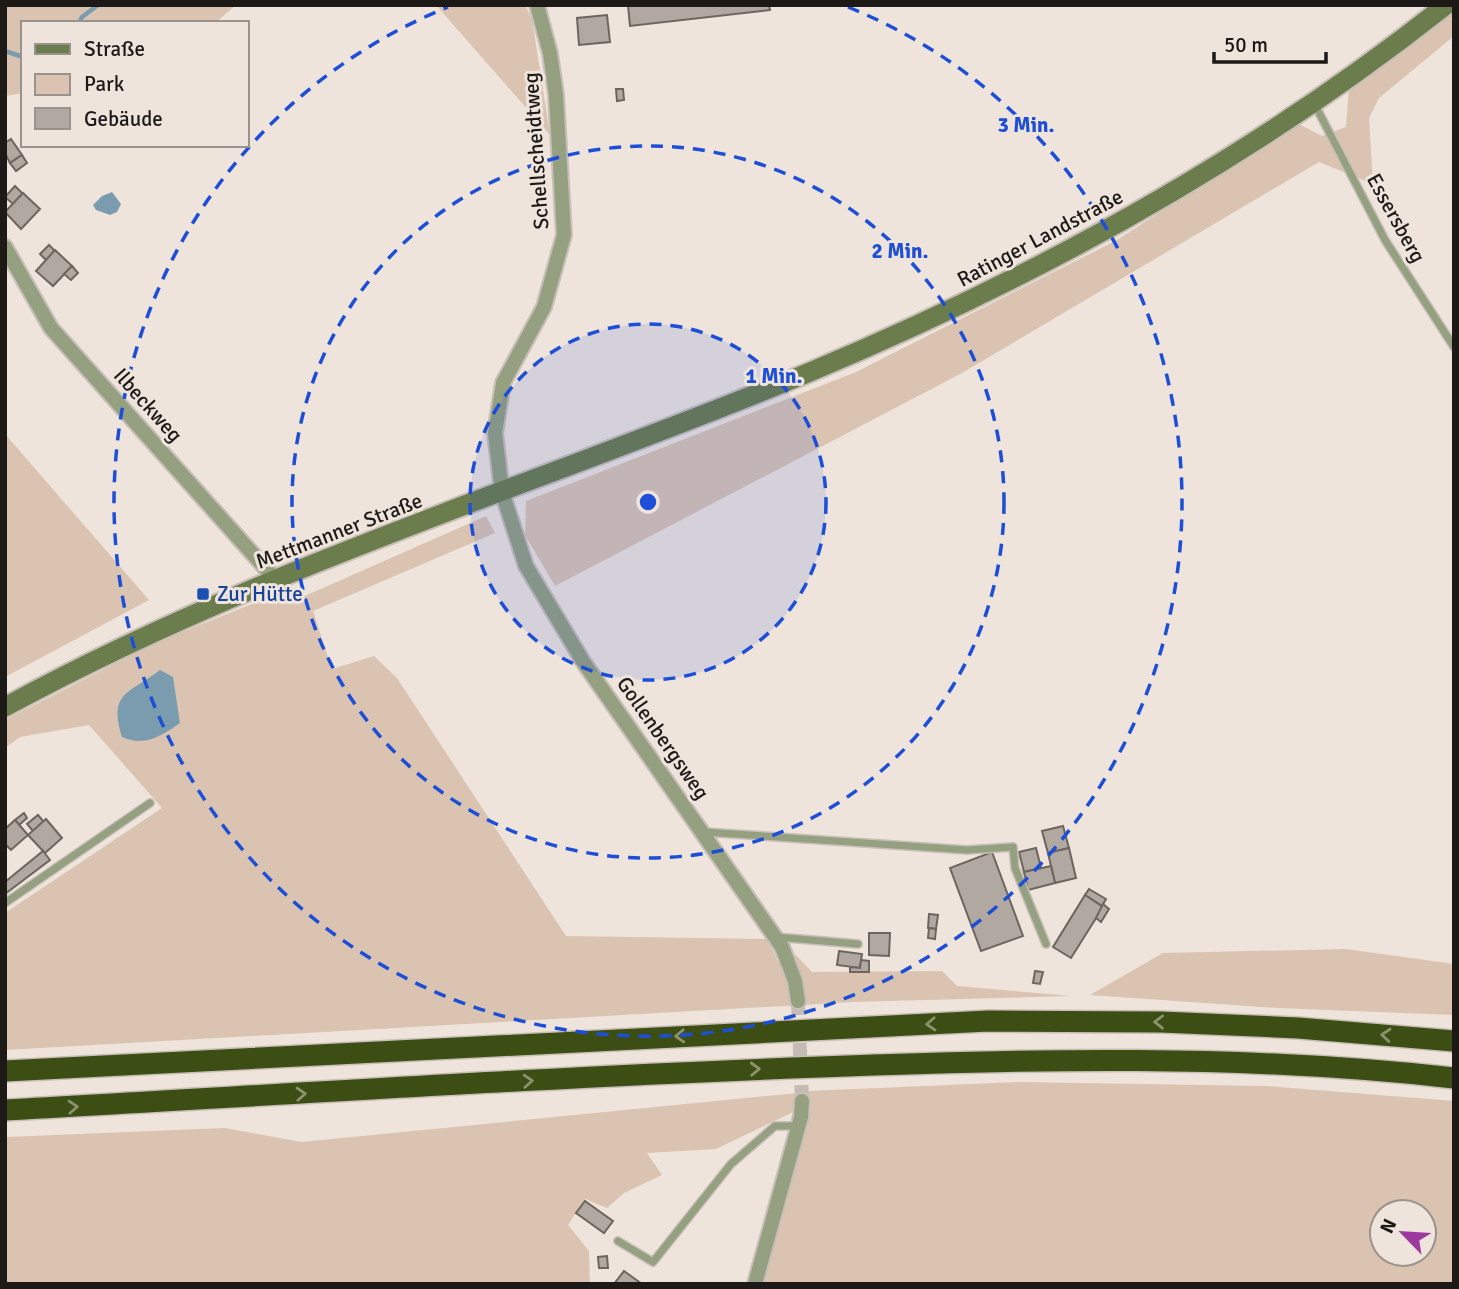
<svg xmlns="http://www.w3.org/2000/svg" width="1459" height="1289" viewBox="0 0 1459 1289" font-family="Signika,sans-serif">
	<rect width="100%" height="100%" fill="#eee4dc"/>
	<!-- green -->
	<g fill="#dac4b1" fill-rule="evenodd">
		<path d="M5,5H236L215,23H23V93L5,96Z"/>
		<path d="M436,5H525L532,19L550,135Z"/>
		<path d="M1454,12V36L1379,98L1369,118L1373,184L1319,162L962,373L555,586L525,535L526,501L856,372L1117,240L1297,123L1322,136L1346,127L1349,88Z"/>
		<path d="M5,434L149,600L5,677Z"/>
		<path d="M486,516L495,533L313,611L332,669L374,656L397,678L566,936L768,939L778,962L796,955L812,972L942,971L957,986L1071,996L853,1002L5,1050V913L162,808L89,725L20,737L5,748V720L155,643L274,595L289,603Z"/>
		<path d="M1346,949L1454,964V1015L1277,1008L1090,995L1163,953Z"/>
		<path d="M1018,1082L1266,1086L1454,1101V1284H764L808,1091ZM1382,1212H1424V1254H1382Z"/>
		<path d="M798,1093L793,1112L716,1149L647,1153L662,1175L624,1193L607,1208L585,1199L568,1225L589,1251L590,1284H5V1137L225,1128L301,1142Z"/>
	</g>
	<!-- water -->
	<g fill="#7a9cae">
		<path d="M112,192L121,204L117,212L110,215L96,210L93,205L102,196Z"/>
		<path d="M160,670L173,677L180,723C162,736 144,747 122,737C109,692 127,695 160,670Z"/>
	</g>
	<g fill="none" stroke-linecap="round" stroke-linejoin="round">
		<!-- stream -->
		<g stroke="#7a9cae" stroke-width="4.5">
			<path d="M79,23L82,17L98,5"/>
			<path d="M5,51L23,57"/>
		</g>
	</g>
	<!-- building -->
	<g fill="#b1a8a1" stroke="#6d655e" stroke-width="2">
		<path d="M628,5H769L770,10L630,26Z"/>
		<path d="M607,15L610,42L579,45L577,18Z"/>
		<path d="M616,89H623L624,100L617,101Z"/>
		<path d="M11,139L22,155L10,163L5,153V143Z"/>
		<path d="M22,155L27,163L16,171L10,163Z"/>
		<path d="M15,186L23,194L13,204L5,197Z"/>
		<path d="M23,193L40,209L21,229L5,212Z"/>
		<path d="M49,245L55,251L46,260L40,254Z"/>
		<path d="M55,250L72,266L53,286L36,271Z"/>
		<path d="M72,266L78,273L71,280L64,274Z"/>
		<path d="M24,813L27,818L19,825L15,820Z"/>
		<path d="M38,815L44,822L33,831L27,824Z"/>
		<path d="M46,819L62,838L45,853L28,835Z"/>
		<path d="M15,820L28,835L11,850L5,844V829Z"/>
		<path d="M1063,826L1069,848L1048,853L1042,831Z"/>
		<path d="M1036,848L1041,868L1024,872L1019,852Z"/>
		<path d="M1069,848L1076,878L1055,883L1048,853Z"/>
		<path d="M43,851L50,860L5,894V882Z"/>
		<path d="M992,852L1023,936L981,951L950,868Z"/>
		<path d="M1051,866L1055,883L1028,890L1024,872Z"/>
		<path d="M1089,889L1106,899L1102,906L1085,895Z"/>
		<path d="M1085,895L1103,907L1071,958L1053,947Z"/>
		<path d="M1103,904L1109,909L1101,922L1096,918Z"/>
		<path d="M929,914L938,915L936,929L928,928Z"/>
		<path d="M929,928L936,929L935,939L928,938Z"/>
		<path d="M869,933H890L889,956L869,955Z"/>
		<path d="M839,951L862,954L860,968L837,965Z"/>
		<path d="M861,960L869,961V972H850V967L860,968Z"/>
		<path d="M1035,971L1043,972L1040,984L1033,983Z"/>
		<path d="M585,1201L613,1221L604,1233L576,1213Z"/>
		<path d="M607,1256L608,1268H599L598,1257Z"/>
		<path d="M624,1271L642,1284H614Z"/>
	</g>
	<g fill="none" stroke-linecap="round" stroke-linejoin="round">
		<!-- minor-tunnel -->
		<path stroke="#c4bbb4" stroke-width="14" stroke-dasharray="14 7" stroke-linecap="butt" d="M798,1001L802,1101"/>
		<defs>
			<g id="service">
				<path d="M1314,103L1385,240L1454,347"/>
				<path d="M704,832L967,850L1013,847L1015,868L1046,944"/>
				<path d="M5,903L150,803"/>
				<path d="M776,937L858,944"/>
				<path d="M618,1241L653,1262L731,1164L775,1126H798"/>
			</g>
			<g id="minor">
				<path d="M537,5L550,53L556,95L564,235L544,307L503,383L495,433L502,492L526,566L584,663L782,947L795,981L798,1001"/>
				<path d="M5,247L51,328L276,580"/>
				<path d="M755,1284L801,1117L802,1101"/>
			</g>
			<path id="secondary" d="M5,707C261,567 542,483 810,372C1037,277 1253,158 1446,5"/>
			<g id="motorway">
				<path d="M5,1071L988,1021L1161,1022L1298,1028L1454,1041"/>
				<path d="M5,1110C277,1095 549,1077 820,1067C1031,1059 1243,1054 1454,1078"/>
			</g>
		</defs>
		<!-- service casing -->
		<use href="#service" stroke="#c8bfb8" stroke-width="10"/>
		<!-- minor casing -->
		<use href="#minor" stroke="#c8bfb8" stroke-width="18"/>
		<!-- secondary casing -->
		<use href="#secondary" stroke="#c8bfb8" stroke-width="23"/>
		<!-- motorway casing -->
		<use href="#motorway" stroke="#c8bfb8" stroke-width="24"/>
		<!-- service -->
		<use href="#service" stroke="#94a080" stroke-width="7"/>
		<!-- minor -->
		<use href="#minor" stroke="#94a080" stroke-width="14"/>
		<!-- secondary -->
		<use href="#secondary" stroke="#6c7d4d" stroke-width="19"/>
		<!-- motorway -->
		<use href="#motorway" stroke="#3c4e13" stroke-width="21"/>
	</g>
	<!-- one-way arrows -->
	<defs><path id="oneway-chevron" d="M-2-3.5L2.5 0L-2 3.5" fill="none" stroke-width="1.6" stroke-linecap="round" stroke-linejoin="round" transform="scale(1.75)"/></defs>
	<g stroke="#8c926d">
		<use href="#oneway-chevron" transform="translate(1159 1022) rotate(-179)"/>
		<use href="#oneway-chevron" transform="translate(931 1024) rotate(177)"/>
		<use href="#oneway-chevron" transform="translate(1386 1035) rotate(-175)"/>
		<use href="#oneway-chevron" transform="translate(680 1036) rotate(177)"/>
		<use href="#oneway-chevron" transform="translate(755 1069) rotate(-2)"/>
		<use href="#oneway-chevron" transform="translate(528 1081) rotate(-3)"/>
		<use href="#oneway-chevron" transform="translate(301 1094) rotate(-3)"/>
		<use href="#oneway-chevron" transform="translate(73 1107) rotate(-3)"/>
	</g>
	<!-- distance rings -->
	<circle cx="648" cy="502" r="178" fill="#1d4ed8" fill-opacity=".12"/>
	<g fill="none" stroke="#1d4ed8" stroke-width="3.5" stroke-dasharray="12 9">
		<circle cx="648" cy="502" r="178"/>
		<circle cx="648" cy="502" r="356"/>
		<path d="M848 7A534 534 0 1 1 448 7"/>
	</g>
	<!-- markers -->
	<rect fill="#1a4fb4" stroke="#eee4dc" stroke-width="2.5" x="196" y="587" width="14" height="14" rx="3.5"/>
	<g text-anchor="middle" dominant-baseline="central" stroke-width="6" stroke-linejoin="round" paint-order="stroke">
		<!-- street labels -->
		<g font-size="21" fill="#1c1916" stroke="#eee4dc">
			<text transform="translate(536 151) rotate(-94)">Schellscheidtweg</text>
			<text transform="translate(1396 218) rotate(61)">Essersberg</text>
			<text transform="translate(1040 238) rotate(-28)">Ratinger Landstraße</text>
			<text transform="translate(148 405) rotate(48)">Ilbeckweg</text>
			<text transform="translate(339 531) rotate(-21)">Mettmanner Straße</text>
			<text transform="translate(663 738) rotate(55)">Gollenbergsweg</text>
		</g>
		<!-- transit labels -->
		<g font-size="21" fill="#164399" stroke="#eee4dc" text-anchor="start">
			<text x="217" y="594">Zur Hütte</text>
		</g>
	</g>
	<circle cx="648" cy="502" r="10" fill="#1d4ed8" stroke="#eee4dc" stroke-width="3.5"/>
	<g font-size="21" text-anchor="middle" font-weight="bold" fill="#1d4ed8" stroke="#eee4dc" stroke-width="6" stroke-linejoin="round" paint-order="stroke">
		<text x="1026" y="132">3 Min.</text>
		<text x="900" y="258">2 Min.</text>
		<text x="774" y="383">1 Min.</text>
	</g>
	<!-- border -->
	<rect width="1459" height="1289" fill="none" stroke="#1c1916" stroke-width="14"/>
	<!-- legend -->
	<rect x="21" y="21" width="228" height="126" fill="#eee4dc" stroke="#9a938d" stroke-width="2"/>
	<rect x="35" y="44" width="35" height="10" fill="#6c7d4d" stroke="#9a938d" stroke-width="2"/>
	<text x="84" y="56" font-size="21" fill="#1c1916">Straße</text>
	<rect x="35" y="74" width="35" height="21" fill="#dac4b1" stroke="#9a938d" stroke-width="2"/>
	<text x="84" y="91" font-size="21" fill="#1c1916">Park</text>
	<rect x="35" y="108" width="35" height="21" fill="#b1a8a1" stroke="#9a938d" stroke-width="2"/>
	<text x="84" y="126" font-size="21" fill="#1c1916">Gebäude</text>
	<!-- north arrow -->
	<g transform="translate(1403 1233) rotate(295)"><circle r="33" fill="#eee4dc" stroke="#9a938d" stroke-width="2"/>
	<path d="M0-5L12 26L0 18L-12 26Z" fill="#9b399f"/>
	<text y="-10" font-size="19" font-weight="bold" text-anchor="middle" fill="#1c1916">N</text>
	</g>
	<!-- scale -->
	<path d="M1214 52v10h112v-10" fill="none" stroke="#1c1916" stroke-width="3.5"/>
	<text x="1224" y="52" font-size="21" fill="#1c1916" stroke="#eee4dc" stroke-width="5" paint-order="stroke">50 m</text>
</svg>
